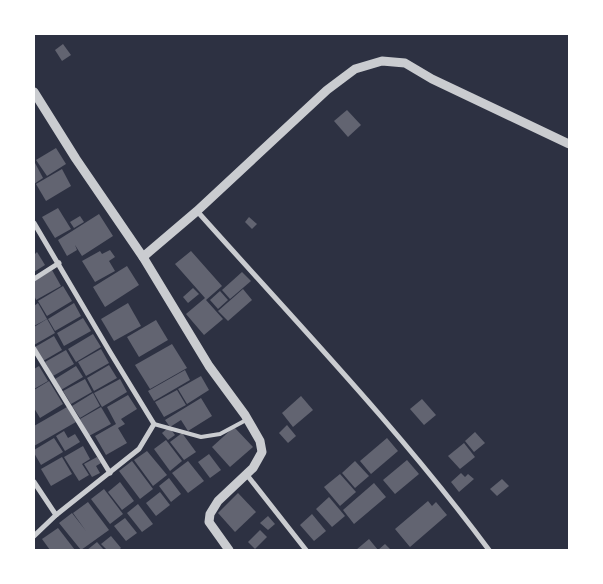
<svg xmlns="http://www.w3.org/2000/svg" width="603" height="584" viewBox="0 0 603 584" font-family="'DM Sans',sans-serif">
	<rect width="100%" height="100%" fill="#2d3142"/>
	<!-- building -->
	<g fill="#626471">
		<path d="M63,44L71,55L62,61L55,50Z"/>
		<path d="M347,110L361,125L348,137L334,121Z"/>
		<path d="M56,148L66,164L47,176L36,160Z"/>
		<path d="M34,161L43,178L34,184Z"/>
		<path d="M62,169L71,186L46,201L36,184Z"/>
		<path d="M58,208L71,229L55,238L42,217Z"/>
		<path d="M99,214L113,236L82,256L75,245L77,250L67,256L58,240Z"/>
		<path d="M80,216L84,222L74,228L70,222Z"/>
		<path d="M249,217L257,224L252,229L245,222Z"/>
		<path d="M110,250L115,257L109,261L115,271L95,282L82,261L100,251L102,254Z"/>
		<path d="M191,251L222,286L206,300L223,319L204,335L186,314L205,298L175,264Z"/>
		<path d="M37,252L45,265L34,272V255Z"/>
		<path d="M127,266L139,285L105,307L93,287Z"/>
		<path d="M52,270L61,286L36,300L34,295V281Z"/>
		<path d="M242,272L251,281L230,299L222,290Z"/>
		<path d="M63,286L72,301L47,316L38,301Z"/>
		<path d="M193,288L199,294L188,303L183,297Z"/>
		<path d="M243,289L252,300L228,321L218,311Z"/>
		<path d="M220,291L228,300L218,309L210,300Z"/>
		<path d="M38,303L47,319L34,326V306Z"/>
		<path d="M74,303L81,316L55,331L48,319Z"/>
		<path d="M128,303L141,326L114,341L101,319Z"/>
		<path d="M83,318L91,331L64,346L57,333Z"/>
		<path d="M47,319L55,333L34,345V327Z"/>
		<path d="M156,320L168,340L139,357L127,337Z"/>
		<path d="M93,334L101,347L76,362L68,349Z"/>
		<path d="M54,336L62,350L43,361L35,347Z"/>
		<path d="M172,344L187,368L150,389L135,365Z"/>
		<path d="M101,349L109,363L86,376L78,362Z"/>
		<path d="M66,350L74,364L53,376L45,362Z"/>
		<path d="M109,365L117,378L94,391L87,378Z"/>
		<path d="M39,366L48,381L34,389V369Z"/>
		<path d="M76,366L83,377L61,390L55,379Z"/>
		<path d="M185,370L190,380L154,401L148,391Z"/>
		<path d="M201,376L209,390L187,404L178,389Z"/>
		<path d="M85,379L92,392L71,404L63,391Z"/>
		<path d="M120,379L127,392L102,407L94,393Z"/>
		<path d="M49,381L63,404L40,418L34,408V390Z"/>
		<path d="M177,390L186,405L164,417L155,402Z"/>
		<path d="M93,393L100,406L80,418L72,406Z"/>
		<path d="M128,395L137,409L121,419L125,424L118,428L127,443L106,455L95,436L116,424L107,407Z"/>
		<path d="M301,396L313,410L293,427L282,413Z"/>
		<path d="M201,398L212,416L188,431L181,420L170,427L165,420Z"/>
		<path d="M422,399L436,415L424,425L410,409Z"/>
		<path d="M67,407L76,422L34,446V426Z"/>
		<path d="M101,407L111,424L89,436L80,419Z"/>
		<path d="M287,425L296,436L288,443L279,433Z"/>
		<path d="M169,427L175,435L168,440L162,433Z"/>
		<path d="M234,427L253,447L230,467L212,447Z"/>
		<path d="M64,431L68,438L75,434L80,442L65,451L56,436Z"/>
		<path d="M475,432L485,443L474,452L465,441Z"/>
		<path d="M182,433L196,452L184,460L170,442Z"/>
		<path d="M54,438L63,452L41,465L34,453V450Z"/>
		<path d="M387,438L398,451L371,474L360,461Z"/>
		<path d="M166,440L182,461L170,471L154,449Z"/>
		<path d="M464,443L475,457L460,469L448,456Z"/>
		<path d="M83,446L90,459L82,464L89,475L79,481L64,457Z"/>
		<path d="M147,451L167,475L153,486L134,460Z"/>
		<path d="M209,454L221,470L210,478L198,462Z"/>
		<path d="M62,457L72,474L51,486L41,469Z"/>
		<path d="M97,457L101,463L96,466L100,473L92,477L84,464Z"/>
		<path d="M407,460L419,474L395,494L383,480Z"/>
		<path d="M132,461L153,489L140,499L119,471Z"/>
		<path d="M188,461L204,481L188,493L172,473Z"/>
		<path d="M355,461L369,476L355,488L342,473Z"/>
		<path d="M461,473L465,477L468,474L474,479L459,492L451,482Z"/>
		<path d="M340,474L356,492L340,506L324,487Z"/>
		<path d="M169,478L181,494L171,502L159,486Z"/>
		<path d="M502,479L509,486L497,496L490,489Z"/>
		<path d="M120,482L134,501L122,510L108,492Z"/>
		<path d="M374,483L386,497L354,524L343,510Z"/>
		<path d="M104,489L123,514L110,524L91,499Z"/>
		<path d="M160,492L170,505L156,516L146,503Z"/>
		<path d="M238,493L256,512L235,532L218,513Z"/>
		<path d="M329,497L345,516L332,527L316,509Z"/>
		<path d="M428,501L432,506L436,502L447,515L410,547L395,529Z"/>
		<path d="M88,502L109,530L81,550L59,523L72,513L86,531L73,513Z"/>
		<path d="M138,504L153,524L142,532L127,513Z"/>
		<path d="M312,514L326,531L314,541L300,525Z"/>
		<path d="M268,516L275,524L268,530L260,523Z"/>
		<path d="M125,518L137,533L126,541L114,526Z"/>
		<path d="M58,528L75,550H50L42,539Z"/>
		<path d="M260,530L267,537L255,549L248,542Z"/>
		<path d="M111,536L121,548L119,550H107L101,544Z"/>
		<path d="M369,539L378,550L385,544L391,550H356Z"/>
		<path d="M97,542L104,550H87Z"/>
	</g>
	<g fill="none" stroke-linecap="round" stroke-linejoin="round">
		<!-- service -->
		<path stroke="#caccd0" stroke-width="4" d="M154,424L201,437L220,434L248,419"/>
		<!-- minor -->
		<g stroke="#caccd0" stroke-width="5">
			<path d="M197,211C296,322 400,430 489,550"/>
			<path d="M34,223L110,352L154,424L139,449L56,515L34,536"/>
			<path d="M34,279L59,263"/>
			<path d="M34,349L110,473"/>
			<path d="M247,475L306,550"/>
			<path d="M34,482L56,515"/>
		</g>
		<!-- tertiary -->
		<g stroke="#caccd0" stroke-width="9">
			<path d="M34,92L76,159L143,257L209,366L245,415L260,441L262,452L253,468L218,501L210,514L209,522L229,550"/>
			<path d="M143,257L197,211L327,90L355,69L382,61L405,63L432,79L569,144"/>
		</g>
	</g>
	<!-- border -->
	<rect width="603" height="584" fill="none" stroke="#ffffff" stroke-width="70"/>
</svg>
